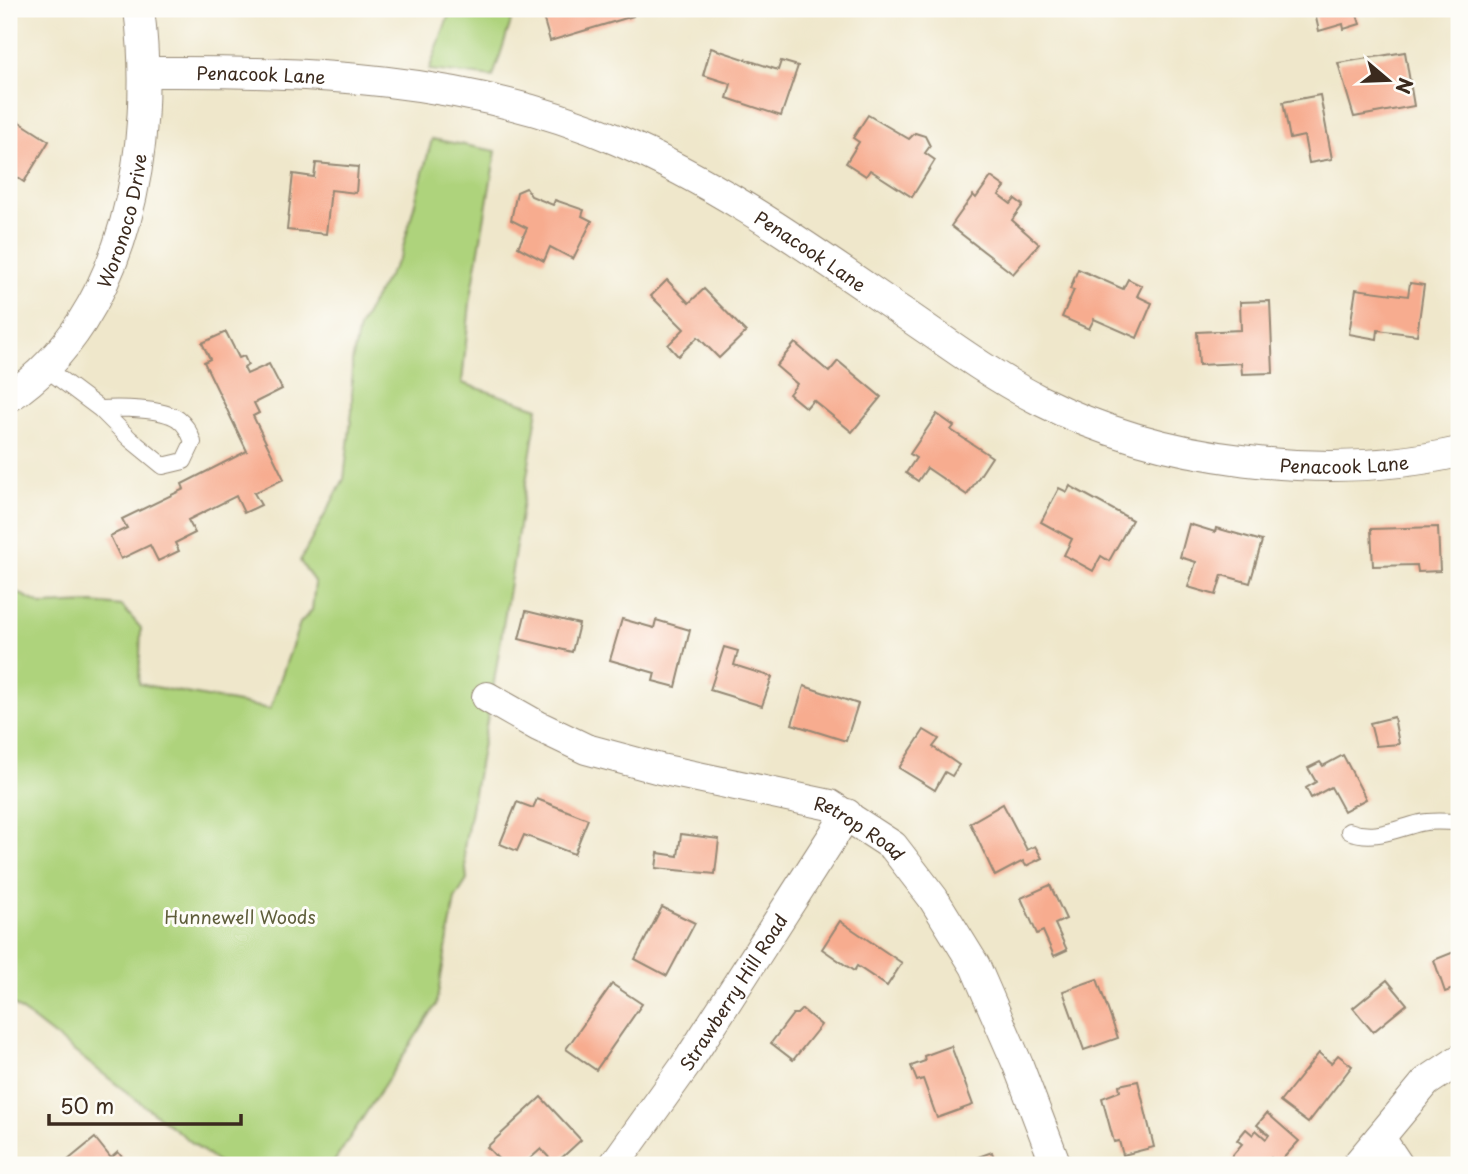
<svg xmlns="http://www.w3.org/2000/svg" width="1468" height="1174" viewBox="0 0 1468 1174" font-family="'Playpen Sans',sans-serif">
	<rect width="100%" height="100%" fill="#fdfcf7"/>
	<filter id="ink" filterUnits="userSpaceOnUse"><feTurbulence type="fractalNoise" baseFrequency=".0143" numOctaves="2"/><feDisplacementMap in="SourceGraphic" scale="14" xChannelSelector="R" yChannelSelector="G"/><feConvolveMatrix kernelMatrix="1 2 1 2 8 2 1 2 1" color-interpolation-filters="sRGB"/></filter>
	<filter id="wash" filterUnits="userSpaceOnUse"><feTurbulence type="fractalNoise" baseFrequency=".00686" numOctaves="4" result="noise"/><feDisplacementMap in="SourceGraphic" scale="28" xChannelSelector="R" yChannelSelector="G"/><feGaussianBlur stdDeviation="1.57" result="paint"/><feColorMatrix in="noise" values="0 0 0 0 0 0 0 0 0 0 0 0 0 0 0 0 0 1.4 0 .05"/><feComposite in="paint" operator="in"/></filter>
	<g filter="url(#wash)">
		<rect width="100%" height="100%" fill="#efe7cb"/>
		<!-- green -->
		<g fill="#aed37c" stroke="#747e4d" stroke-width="2">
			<path d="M451,9H515L493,77L429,70Z"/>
			<path d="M432,139L496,151L470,303L462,383L538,408L494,682L464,848L467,880L455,899L436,1005L332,1165H221L9,1001V584L18,593L42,605L93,603L122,606L141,628L139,684L270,709L300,623L312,610L315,583L300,561L344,479L352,411V362L359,328L374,299L401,255Z"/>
		</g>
		<g id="blocks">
			<!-- building -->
			<g fill="#f7ac8f">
				<path d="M544,9H630L633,16L550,41L541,10Z"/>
				<path d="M1314,9H1355L1360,24L1344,29L1343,24L1319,31Z"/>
				<path d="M711,48L778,70L781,61L798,66L781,116L727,98L731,84L703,75Z"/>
				<path d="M1405,52L1414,106L1354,117L1338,63Z"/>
				<path d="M1320,95L1332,159L1309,163L1304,136L1290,139L1283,102Z"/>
				<path d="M868,115L909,139L915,133L925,136L930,146L925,153L935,160L912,197L870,170L866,176L846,163L859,142L853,138Z"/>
				<path d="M10,116L49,141L24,182L9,172Z"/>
				<path d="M316,163L358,167L356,193L331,190L326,234L287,230L293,174L314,177Z"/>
				<path d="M991,177L1005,187L999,195L1011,204L1015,199L1023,205L1012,220L1039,244L1013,274L951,226L973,195L976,198Z"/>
				<path d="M526,188L531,196L553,205L555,200L584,210L582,216L592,221L573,259L550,247L544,261L518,247L527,228L511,220L517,192Z"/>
				<path d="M1078,269L1123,289L1128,279L1142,286L1137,296L1152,303L1137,338L1094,319L1089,329L1062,317L1074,290L1070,289Z"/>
				<path d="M667,280L689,303L704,289L746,332L719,358L698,337L678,356L668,345L684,329L651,296Z"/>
				<path d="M1410,283L1424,285L1417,335L1378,330L1377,339L1349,334L1356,289L1408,296Z"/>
				<path d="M1270,301L1273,373L1242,374L1241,363L1199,365L1197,332L1241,330L1240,302Z"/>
				<path d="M226,332L239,358L244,356L248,365L244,368L247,374L269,364L282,389L254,403L259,413L253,416L284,479L254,493L261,505L244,513L236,496L188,520L195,533L175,543L179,551L158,561L150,545L121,559L110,536L127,528L122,519L184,489L182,484L247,451L204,362L210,359L202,343Z"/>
				<path d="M795,343L829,372L838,361L881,397L852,432L813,400L806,408L789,394L797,384L776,366Z"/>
				<path d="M937,414L954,426L951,430L992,457L967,495L927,468L918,481L906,473L916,458L910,454Z"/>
				<path d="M1070,486L1132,520L1109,561L1101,556L1093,571L1064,555L1072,539L1041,522L1059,488L1067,492Z"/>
				<path d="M1189,524L1215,532L1216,528L1262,541L1250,583L1222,575L1216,595L1188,587L1196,562L1180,557Z"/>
				<path d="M1438,527L1440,571L1418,572L1417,565L1373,566L1371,529Z"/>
				<path d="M526,611L579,624L572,652L519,639Z"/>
				<path d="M622,619L654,628L656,620L690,630L676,687L653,681L655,673L610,660Z"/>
				<path d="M724,647L738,651L734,665L772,677L762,706L710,690Z"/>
				<path d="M804,686L858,704L846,741L792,724Z"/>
				<path d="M1394,717L1399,744L1376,746L1370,723Z"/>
				<path d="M924,730L939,739L933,747L959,765L952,776L945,772L935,790L899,768Z"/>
				<path d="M1343,755L1366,799L1344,811L1331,787L1311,798L1306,788L1316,782L1308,768L1320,762L1323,766Z"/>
				<path d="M537,799L588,819L574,854L524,835L517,851L500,844L517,802L533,808Z"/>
				<path d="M1003,804L1027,850L1035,846L1042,858L1026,866L1023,861L995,876L970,823Z"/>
				<path d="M681,834L719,839L715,874L656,868L658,853L678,856Z"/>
				<path d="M1050,885L1066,919L1055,924L1067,950L1054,956L1043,931L1037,934L1021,898Z"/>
				<path d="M662,907L695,923L667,976L635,959Z"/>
				<path d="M840,921L902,963L887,986L857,966L854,971L822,949Z"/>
				<path d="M1459,950V987L1445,992L1434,960Z"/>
				<path d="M1097,979L1118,1038L1084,1050L1063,991Z"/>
				<path d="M1387,980L1407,1004L1373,1032L1353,1008Z"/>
				<path d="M612,984L642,1004L596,1070L566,1049Z"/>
				<path d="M802,1009L821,1025L793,1060L771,1043L793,1014H797Z"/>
				<path d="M951,1046L973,1105L937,1118L923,1079L917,1081L911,1066L925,1061L924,1056Z"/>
				<path d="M1319,1053L1331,1063L1338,1055L1352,1066L1308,1123L1280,1102Z"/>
				<path d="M1138,1081L1154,1147L1123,1155L1119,1141L1114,1142L1102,1098L1120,1091L1119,1085Z"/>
				<path d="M541,1097L581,1140L555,1164L541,1149L523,1165H504L487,1147Z"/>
				<path d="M1267,1113L1299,1141L1278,1164L1271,1158L1266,1165H1241L1231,1157L1242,1144L1237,1140L1246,1129L1253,1135L1256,1130L1266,1139L1269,1135L1257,1125Z"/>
				<path d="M95,1138L111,1158L118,1152L127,1163L130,1160L134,1165H73L68,1160Z"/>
				<path d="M992,1152L996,1165H956Z"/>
			</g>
		</g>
	</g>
	<g filter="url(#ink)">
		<use href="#blocks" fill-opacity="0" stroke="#958874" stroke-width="2"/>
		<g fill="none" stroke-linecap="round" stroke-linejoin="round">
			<defs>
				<g id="service">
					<path d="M44,367L100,409L130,439L163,466L184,461L193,442C190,433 186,425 178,419C162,408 120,408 100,409"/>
					<path d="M1349,831C1374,841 1395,829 1420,823C1432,820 1447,822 1459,822"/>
				</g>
				<g id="minor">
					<path id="s1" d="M145,72C305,71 468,76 617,140C720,184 810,249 902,312C946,342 990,375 1039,400C1160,462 1326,482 1459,452"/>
					<path id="s2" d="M9,397C128,318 156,141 139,9"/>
					<path id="s3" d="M487,697L538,726L586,749L660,769L830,805L893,846L933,898L975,966L1018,1065L1056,1165"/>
					<path d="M1380,1138L1398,1165"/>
					<path id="s4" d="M614,1165L685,1066L847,814"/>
					<path d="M1357,1165L1426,1082L1459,1060"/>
				</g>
			</defs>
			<!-- service casing -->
			<use href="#service" stroke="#958874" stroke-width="18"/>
			<!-- minor casing -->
			<use href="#minor" stroke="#958874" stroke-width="32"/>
			<!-- service -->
			<use href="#service" stroke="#fff" stroke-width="16"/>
			<!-- minor -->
			<use href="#minor" stroke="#fff" stroke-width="30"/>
		</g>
	</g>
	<g text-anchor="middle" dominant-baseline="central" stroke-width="6" stroke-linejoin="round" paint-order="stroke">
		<!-- street labels -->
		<g font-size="18" fill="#3b2a1e" stroke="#fdfcf7">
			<text stroke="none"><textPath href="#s1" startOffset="116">Penacook Lane</textPath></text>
			<text stroke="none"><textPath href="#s2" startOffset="215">Woronoco Drive</textPath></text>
			<text stroke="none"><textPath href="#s1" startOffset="704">Penacook Lane</textPath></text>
			<text stroke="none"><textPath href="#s1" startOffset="1292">Penacook Lane</textPath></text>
			<text stroke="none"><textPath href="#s3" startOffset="399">Retrop Road</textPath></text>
			<text stroke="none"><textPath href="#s4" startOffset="210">Strawberry Hill Road</textPath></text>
		</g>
		<!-- park labels -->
		<g font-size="18" fill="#5e5d3a" stroke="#fdfcf7">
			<text x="240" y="916">Hunnewell Woods</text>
		</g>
	</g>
	<!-- margin -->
	<rect width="1468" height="1174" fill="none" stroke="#fdfcf7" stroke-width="35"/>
	<!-- north arrow -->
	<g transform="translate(1388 80) rotate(109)" stroke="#fdfcf7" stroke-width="5" paint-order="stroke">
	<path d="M0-5L12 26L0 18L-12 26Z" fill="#3b2a1e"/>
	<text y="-10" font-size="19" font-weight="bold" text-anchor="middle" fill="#3b2a1e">N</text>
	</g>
	<!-- scale -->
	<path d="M49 1114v10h192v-10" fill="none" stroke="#3b2a1e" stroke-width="3.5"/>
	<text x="60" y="1114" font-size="21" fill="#3b2a1e" stroke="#fdfcf7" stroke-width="5" paint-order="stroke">50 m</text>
</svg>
